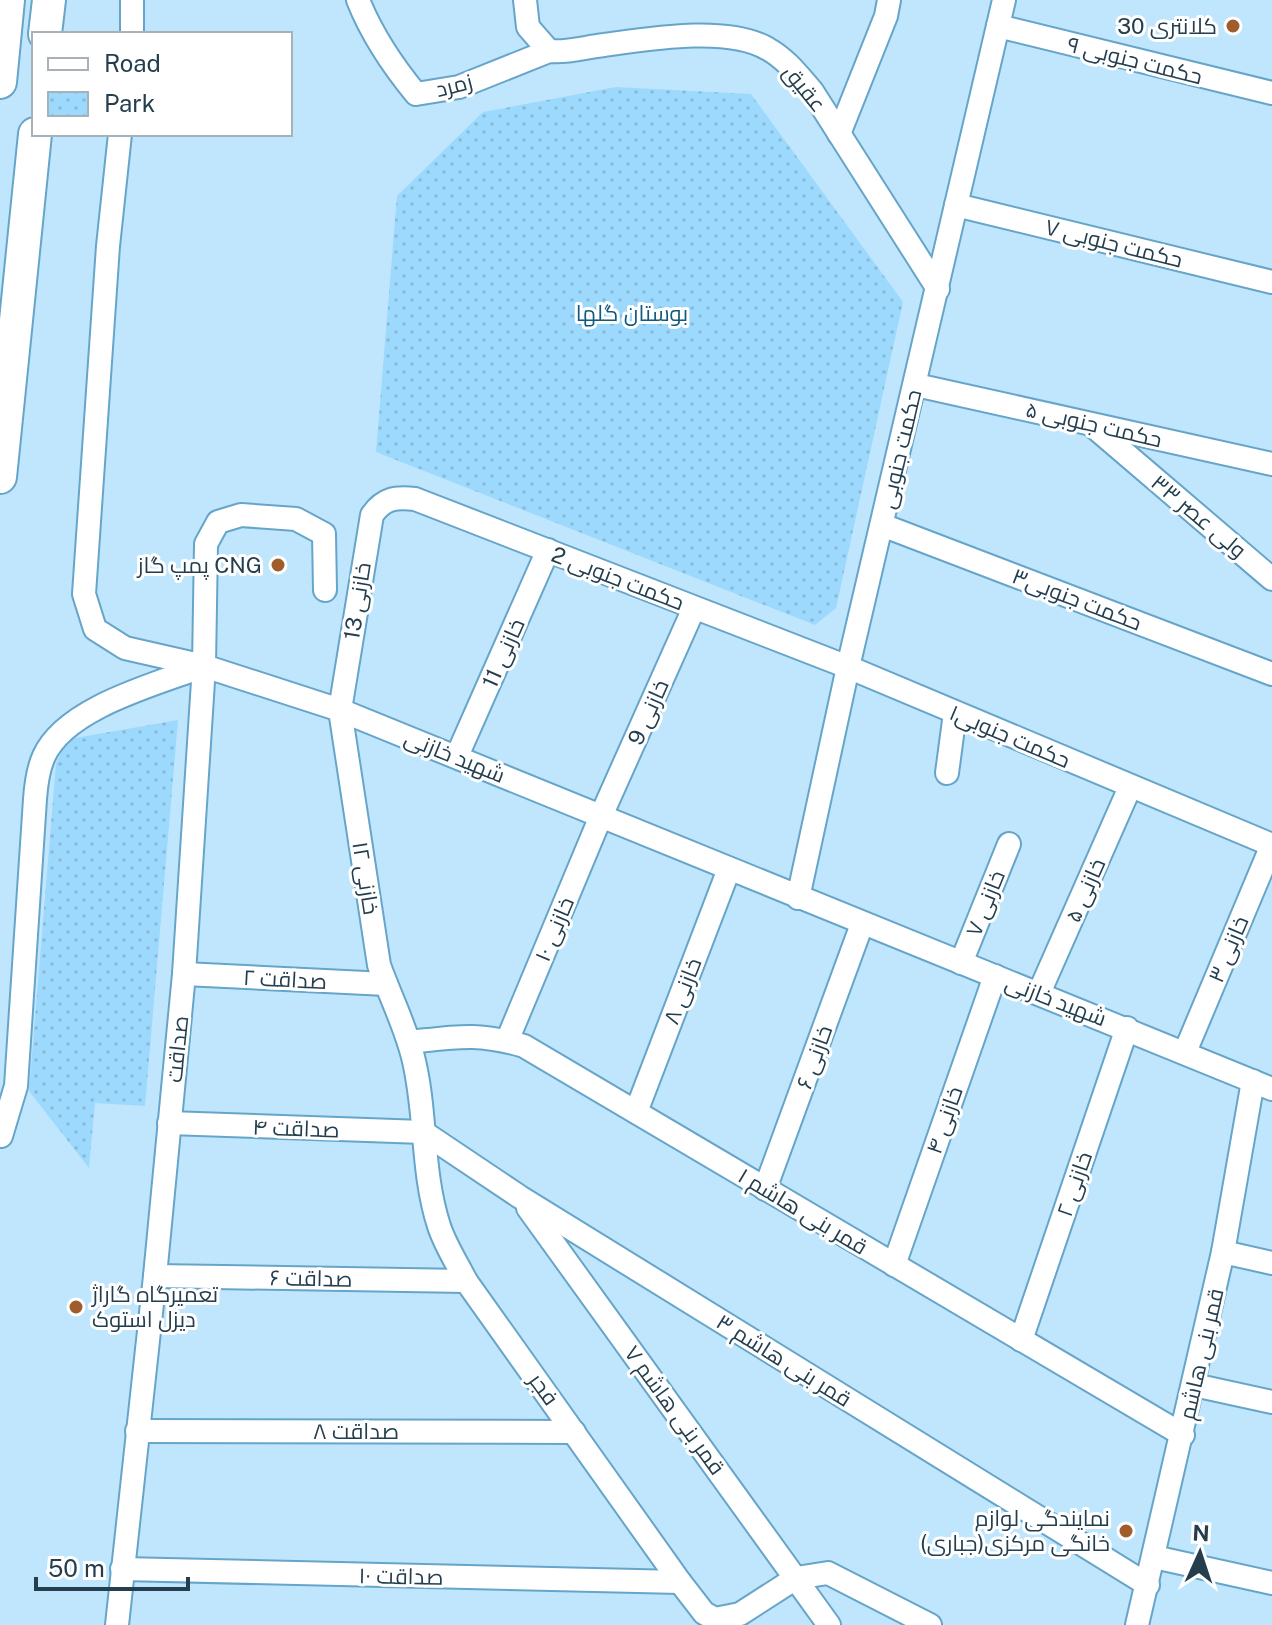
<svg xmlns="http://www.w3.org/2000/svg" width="1272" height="1625" viewBox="0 0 1272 1625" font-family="'Public Sans',Cairo,sans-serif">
	<defs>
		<pattern id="park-dots" width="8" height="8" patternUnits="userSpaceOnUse" patternTransform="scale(2)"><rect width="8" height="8" fill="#9cd9fc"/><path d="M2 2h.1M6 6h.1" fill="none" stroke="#86bbda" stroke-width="1.8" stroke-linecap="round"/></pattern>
	</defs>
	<rect width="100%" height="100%" fill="#c0e6fd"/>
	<!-- park -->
	<g fill="url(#park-dots)">
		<path d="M616,87L751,94L903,302L836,608L815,625L376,452L397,196L483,112Z"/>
		<path d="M178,720L145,1106L95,1103L89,1168L29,1091L56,764L62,750L75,738Z"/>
	</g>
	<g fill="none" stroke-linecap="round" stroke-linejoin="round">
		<defs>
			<g id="minor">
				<path d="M132,0V34"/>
				<path d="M358,0C372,35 392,65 416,94L459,87L549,51"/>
				<path d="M525,0L528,27L549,51C569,53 585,47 604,45C648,39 728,25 768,49C786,59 798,75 812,91L938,289"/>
				<path d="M998,26L1272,93"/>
				<path d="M120,134L108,246L84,594L95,629L125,648L204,666L340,710L1272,1089"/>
				<path d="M839,134L886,16L889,0"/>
				<path d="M956,205L1272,282"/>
				<path d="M916,385L1272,464"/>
				<path d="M1093,426L1272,579"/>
				<path d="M882,525L1272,674"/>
				<path d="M457,756L548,550"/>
				<path d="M947,773L955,713"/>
				<path d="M798,898L848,667L1004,0"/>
				<path d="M961,963L1009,844"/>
				<path d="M184,974L386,984"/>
				<path d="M1039,993L1130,787"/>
				<path d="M507,1041L601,816L694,608"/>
				<path d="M409,1042C456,1037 477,1032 524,1046L1183,1435"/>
				<path d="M1185,1052L1272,845"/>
				<path d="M636,1112L729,869"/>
				<path d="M169,1123L423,1132L520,1197L1148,1585"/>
				<path d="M1,1136L16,1086L35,799C36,785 38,769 44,756C66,707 157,684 204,666"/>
				<path d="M765,1189L862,924"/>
				<path d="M528,1208L829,1625"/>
				<path d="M1223,1252L1272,1263"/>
				<path d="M894,1265L995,976"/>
				<path d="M155,1276L466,1281"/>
				<path d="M1021,1340L1127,1028"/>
				<path d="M1194,1385L1272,1402"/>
				<path d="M137,1431L574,1432"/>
				<path d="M1154,1557L1272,1583"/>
				<path d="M122,1569L680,1582"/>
				<path d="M117,1625L155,1276L184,974L204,666L206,544L218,522L241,515L296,519L324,534L325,590"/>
				<path d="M930,1625L828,1573L796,1578L740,1614L715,1619L704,1613L680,1582L466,1281C457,1263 445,1245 439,1226C421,1171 427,1112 413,1057C405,1025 390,996 379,965L340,710L372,515C384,498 395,497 415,499L848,667L1272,845"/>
				<path d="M1137,1625L1223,1252L1253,1081"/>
			</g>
			<g id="highway">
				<path d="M45,34L49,0"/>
				<path d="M0,82L8,0"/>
				<path d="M0,477L35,134"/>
			</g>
		</defs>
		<!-- minor casing -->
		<use href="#minor" stroke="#66a5c9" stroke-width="26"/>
		<!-- highway casing -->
		<use href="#highway" stroke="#66a5c9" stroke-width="36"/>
		<!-- minor -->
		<use href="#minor" stroke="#fff" stroke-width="22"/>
		<!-- highway -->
		<use href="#highway" stroke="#fff" stroke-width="32"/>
	</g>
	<!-- markers -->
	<g fill="#a05d2b" stroke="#fff" stroke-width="3">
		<circle cx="1233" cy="26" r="8"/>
		<circle cx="278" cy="565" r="8"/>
		<circle cx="76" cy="1307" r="8"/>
		<circle cx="1126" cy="1531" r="8"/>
	</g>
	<g text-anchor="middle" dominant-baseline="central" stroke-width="6" stroke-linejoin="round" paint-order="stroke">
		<!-- poi labels -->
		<g font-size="22" fill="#243e4e" stroke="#fff" text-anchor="end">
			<text x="1217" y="26">کلانتری 30</text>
			<text x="262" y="565">پمپ گاز CNG</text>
			<text x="92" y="1294" text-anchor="start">تعمیرگاه گاراژ<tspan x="92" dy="25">دیزل استوک</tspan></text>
			<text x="1110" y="1518">نمایندگی لوازم<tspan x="1110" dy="25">خانگی مرکزی(جباری)</tspan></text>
		</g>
		<!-- street labels -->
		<g font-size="22" fill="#243e4e" stroke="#fff">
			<text transform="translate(1135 60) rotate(14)">حکمت جنوبی ۹</text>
			<text transform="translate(454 85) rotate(-14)">زمرد</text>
			<text transform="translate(805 88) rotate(51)">عقیق</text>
			<text transform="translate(1114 243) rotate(14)">حکمت جنوبی ۷</text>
			<text transform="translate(1094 424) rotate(13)">حکمت جنوبی ۵</text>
			<text transform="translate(900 449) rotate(-77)">حکمت جنوبی</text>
			<text transform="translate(1199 516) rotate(40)">ولی عصر ۳۳</text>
			<text transform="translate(618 578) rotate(21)">حکمت جنوبی 2</text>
			<text transform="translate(1077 599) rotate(21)">حکمت جنوبی۳</text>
			<text transform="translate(357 601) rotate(-81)">خازنی 13</text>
			<text transform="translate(503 653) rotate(-66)">خازنی 11</text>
			<text transform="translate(648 712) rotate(-66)">خازنی 9</text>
			<text transform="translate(1010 736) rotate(23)">حکمت جنوبی۱</text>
			<text transform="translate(455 756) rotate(22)">شهید خازنی</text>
			<text transform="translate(366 878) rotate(81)">خازنی ۱۲</text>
			<text transform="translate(1085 890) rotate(-66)">خازنی ۵</text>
			<text transform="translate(985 903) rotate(-68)">خازنی ۷</text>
			<text transform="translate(554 929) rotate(-67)">خازنی ۱۰</text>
			<text transform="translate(1228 949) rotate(-67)">خازنی ۳</text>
			<text transform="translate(285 979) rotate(3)">صداقت ۲</text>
			<text transform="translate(682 991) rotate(-69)">خازنی ۸</text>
			<text transform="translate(1056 1000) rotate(21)">شهید خازنی</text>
			<text transform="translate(177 1049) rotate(-84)">صداقت</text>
			<text transform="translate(814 1057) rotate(-70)">خازنی ۶</text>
			<text transform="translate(944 1120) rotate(-71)">خازنی ۴</text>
			<text transform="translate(296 1128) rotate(2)">صداقت ۴</text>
			<text transform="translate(1074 1184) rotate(-71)">خازنی ۲</text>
			<text transform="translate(803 1211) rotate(31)">قمر بنی هاشم ۱</text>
			<text transform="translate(311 1278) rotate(1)">صداقت ۶</text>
			<text transform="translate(1201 1354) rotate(-77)">قمر بنی هاشم</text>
			<text transform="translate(784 1360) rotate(32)">قمر بنی هاشم ۳</text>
			<text transform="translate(544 1389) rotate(54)">فجر</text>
			<text transform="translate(675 1410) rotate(54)">قمر بنی هاشم ۷</text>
			<text x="356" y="1431">صداقت ۸</text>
			<text transform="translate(401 1576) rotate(1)">صداقت ۱۰</text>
		</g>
		<!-- park labels -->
		<g font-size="22" fill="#115a7c" stroke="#fff">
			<text x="632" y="313">بوستان گلها</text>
		</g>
	</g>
	<!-- legend -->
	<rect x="32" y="32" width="260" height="104" fill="#ffffff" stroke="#a7b2b8" stroke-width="2"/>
	<rect x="48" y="58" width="40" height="12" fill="#ffffff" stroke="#a7b2b8" stroke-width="2"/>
	<text x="104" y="72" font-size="24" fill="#243e4e">Road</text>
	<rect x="48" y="92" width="40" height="24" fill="url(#park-dots)" stroke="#a7b2b8" stroke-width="2"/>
	<text x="104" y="112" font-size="24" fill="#243e4e">Park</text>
	<!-- north arrow -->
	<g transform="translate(1200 1553) rotate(3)" stroke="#ffffff" stroke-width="6" paint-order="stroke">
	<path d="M0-6L14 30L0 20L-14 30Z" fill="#243e4e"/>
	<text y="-12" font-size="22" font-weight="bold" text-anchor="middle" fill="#243e4e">N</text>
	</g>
	<!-- scale -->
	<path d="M36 1577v12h152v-12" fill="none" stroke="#243e4e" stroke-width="4"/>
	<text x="48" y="1577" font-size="24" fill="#243e4e" stroke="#ffffff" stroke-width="6" paint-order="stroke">50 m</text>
</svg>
